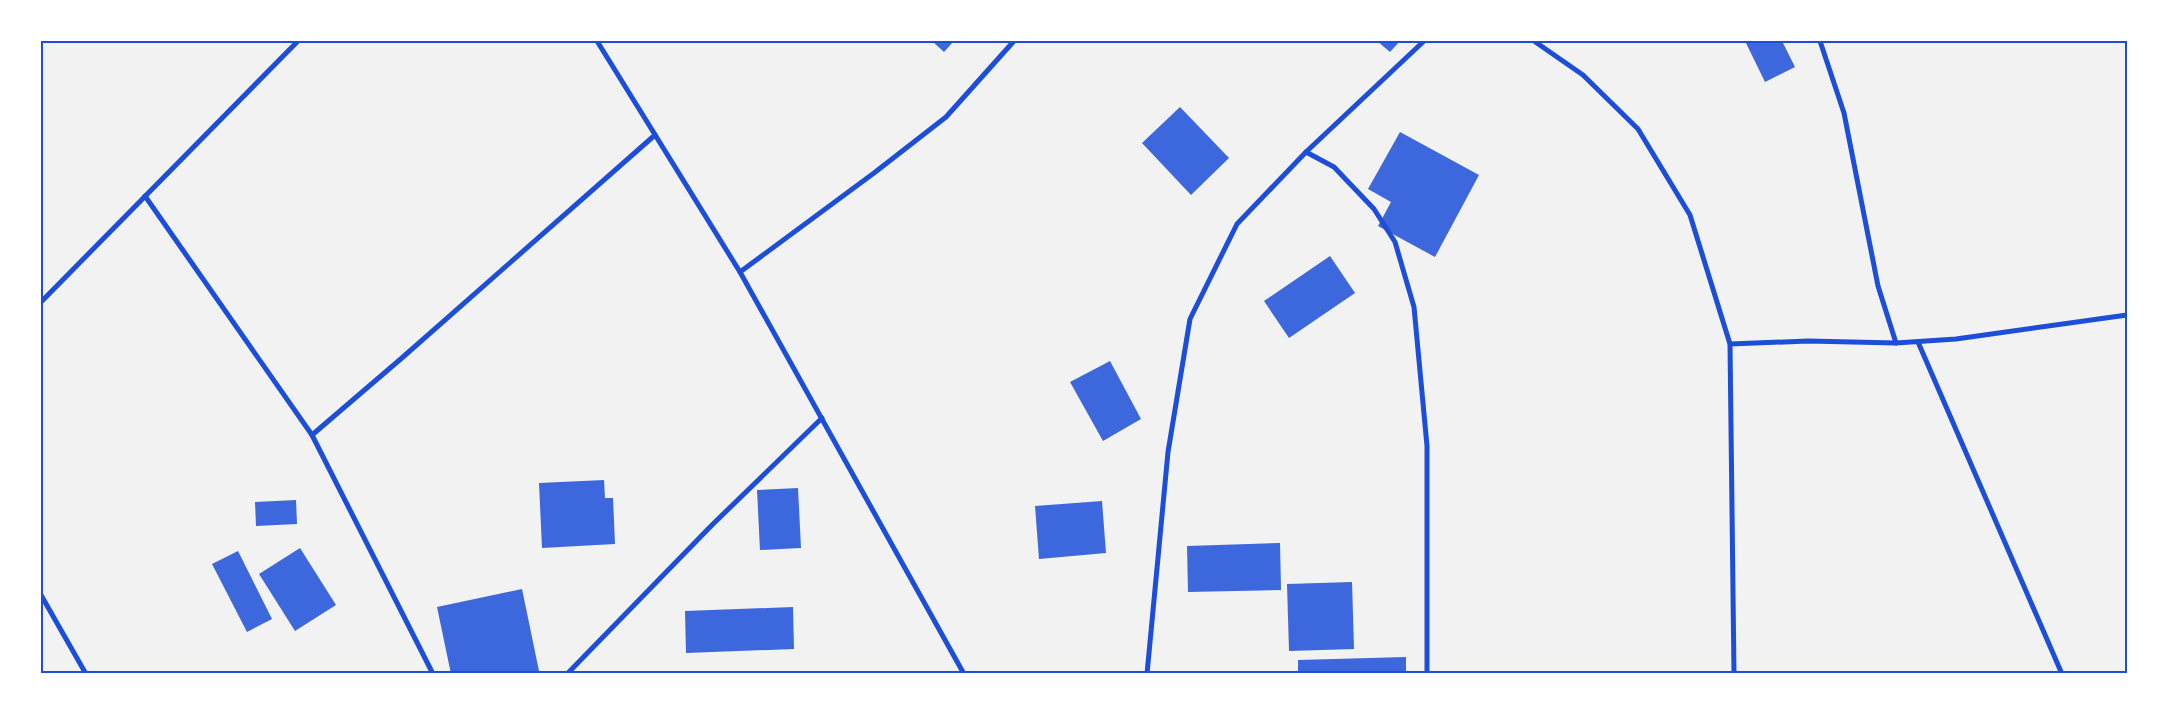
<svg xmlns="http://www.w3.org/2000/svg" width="2168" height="715" viewBox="0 0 2168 715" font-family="Georgia,serif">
	<rect width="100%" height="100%" fill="#f2f2f2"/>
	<!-- building -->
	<g fill="#3d67dc">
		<path d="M932,41H954L944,52Z"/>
		<path d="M1377,41H1400L1390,52Z"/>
		<path d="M1745,41H1782L1795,67L1765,82Z"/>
		<path d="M1180,107L1229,158L1191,195L1142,143Z"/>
		<path d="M1400,132L1479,175L1435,257L1378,226L1391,202L1368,189Z"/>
		<path d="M1330,256L1355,293L1289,338L1264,301Z"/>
		<path d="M1110,361L1141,419L1103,441L1070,382Z"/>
		<path d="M604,480L605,498H613L615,544L542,548L539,483Z"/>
		<path d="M798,488L801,548L760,550L757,490Z"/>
		<path d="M296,500L297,524L256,526L255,502Z"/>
		<path d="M1102,501L1106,553L1039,559L1035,506Z"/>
		<path d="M1280,543L1281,590L1188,592L1187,546Z"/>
		<path d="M300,548L336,605L295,631L259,574Z"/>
		<path d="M238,551L272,619L247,632L212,564Z"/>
		<path d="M1352,582L1354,649L1289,651L1287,584Z"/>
		<path d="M522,589L539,671L525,674H451L437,607Z"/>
		<path d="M793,607L794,649L686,653L685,611Z"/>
		<path d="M1406,657V674H1298V660Z"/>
	</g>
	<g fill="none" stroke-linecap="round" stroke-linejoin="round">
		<!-- minor -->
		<g stroke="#1d4ed8" stroke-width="5">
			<path d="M597,41L740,272L964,674"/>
			<path d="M1534,41L1583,75L1638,129L1690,215L1730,344L1734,674"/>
			<path d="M1820,41L1844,113L1878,286L1896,343"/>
			<path d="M1306,152L1334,167L1374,209L1395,242L1414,307L1427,446V674"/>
			<path d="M145,196L312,435L433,674"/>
			<path d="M740,272L874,173L946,117L1014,41"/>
			<path d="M41,302L298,41"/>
			<path d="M1918,342L2062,674"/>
			<path d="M1730,344L1808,341L1896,343L1956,339L2127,315"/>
			<path d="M312,435L403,357L655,135"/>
			<path d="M41,595L86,674"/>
			<path d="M567,674L712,525L822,418"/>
			<path d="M1147,674L1168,452L1190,319L1237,224L1306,152L1424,41"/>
		</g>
	</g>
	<!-- border -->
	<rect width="2168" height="715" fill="none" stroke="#ffffff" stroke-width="85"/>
	<rect x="42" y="42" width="2084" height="630" fill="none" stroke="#1d4ed8" stroke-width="2"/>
</svg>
